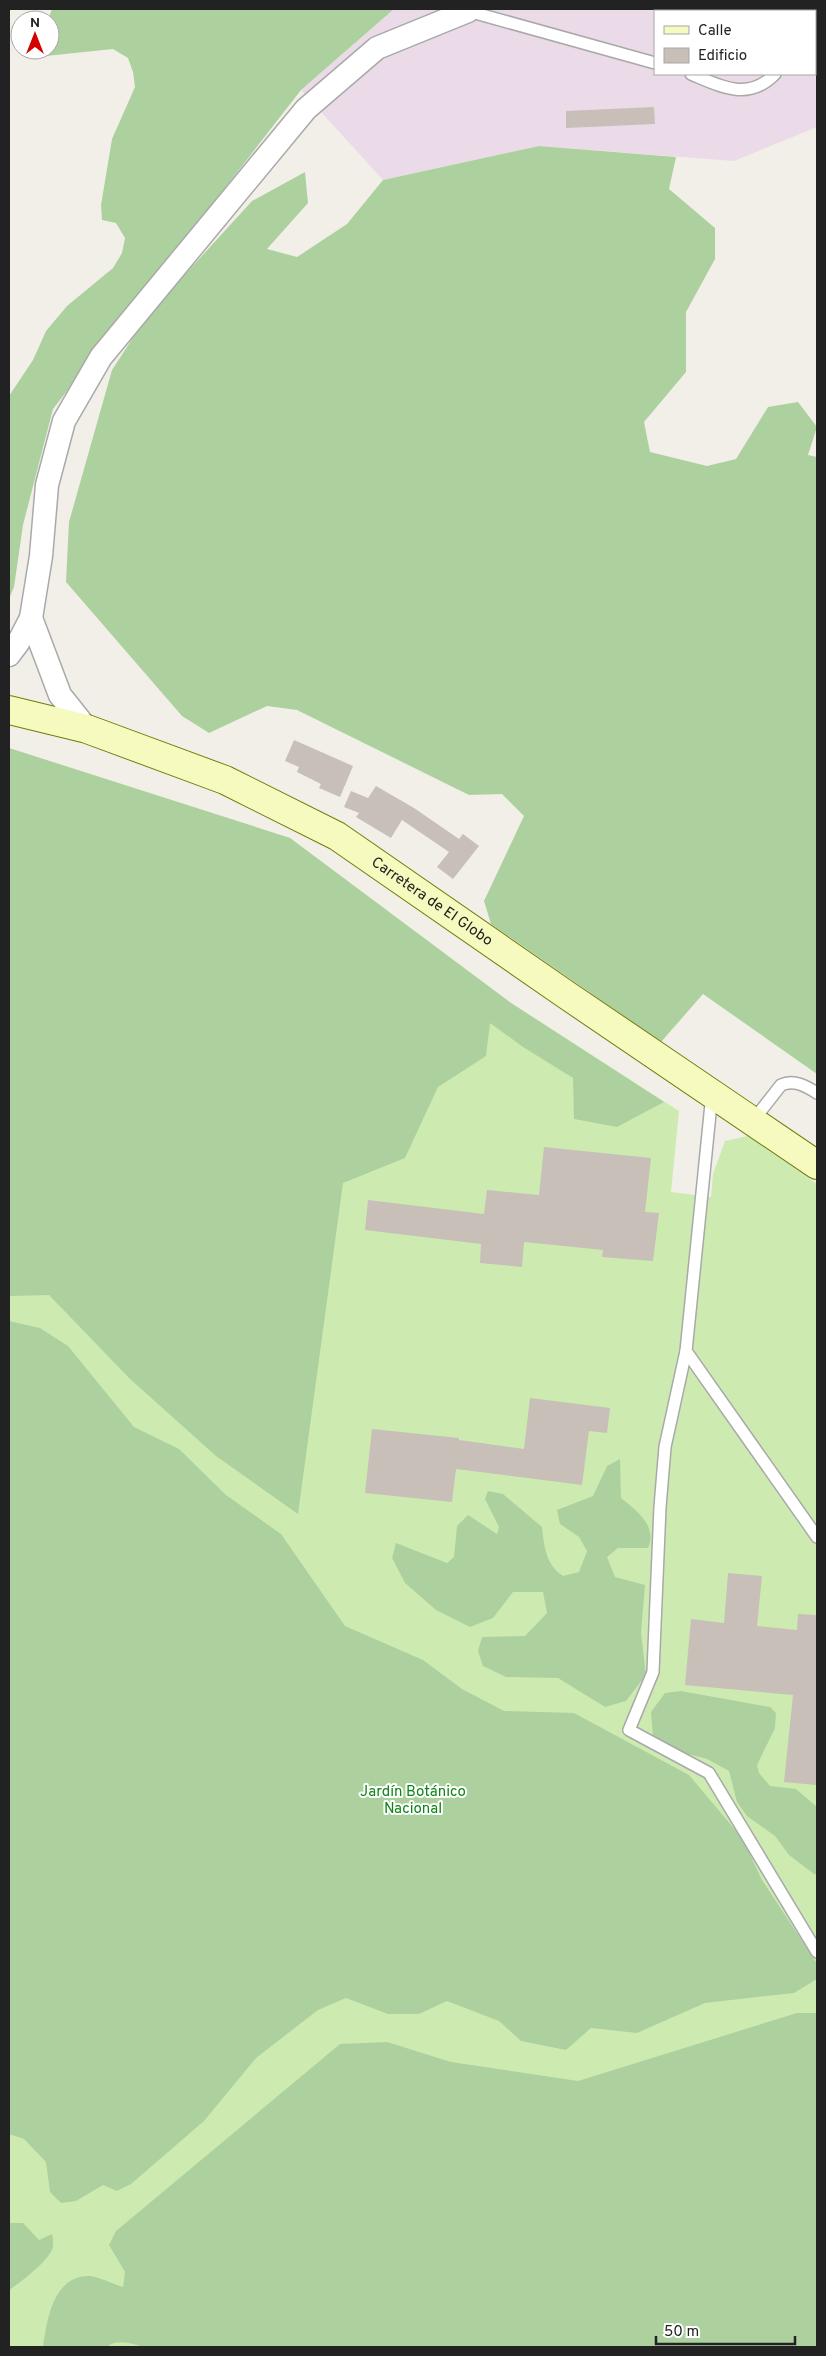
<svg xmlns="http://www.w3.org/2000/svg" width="826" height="2356" viewBox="0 0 826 2356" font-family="Overpass,sans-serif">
	<rect width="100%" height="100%" fill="#f2efe9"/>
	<!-- industrial -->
	<path fill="#ebdbe8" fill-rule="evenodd" d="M394,9H817V127L734,161L539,146L383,180L301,90ZM655,11H815V74H655Z"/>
	<!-- grass -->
	<path fill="#cdebb0" d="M9,748L290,838L511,1003L679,1111L671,1192L711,1197L713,1174L725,1141L748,1136L817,1184V2347H9Z"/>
	<!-- forest -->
	<g fill="#add19e">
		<path d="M52,9H394L301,90L53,409L23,525L14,587L9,599V396L33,360L46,331L67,306L113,268L122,253L125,238L116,223L102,220L101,205L112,139L135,87L133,72L128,58L113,49L46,56L44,50H50L48,20Z"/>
		<path d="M539,146L676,157L669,189L715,228V259L686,312V372L644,422L650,452L707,466L736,459L768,407L798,402L817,427L808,455L817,457V1074L703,994L661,1042L491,924L484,901L524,816L502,794L469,795L297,710L267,706L209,733L182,716L66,582L69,522L112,370L147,316L252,201L305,172L308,203L267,249L297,257L347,224L383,180Z"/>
		<path d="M9,748L290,838L511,1003L664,1102L617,1127L574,1119L573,1078L523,1047L490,1023L486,1056L438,1087L405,1158L343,1183L298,1514L216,1456L129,1378L49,1295L9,1296Z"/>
		<path d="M9,1321L40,1328L68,1346L134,1427L179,1449L226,1495L281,1534L345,1626L423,1660L462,1689L504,1711L574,1713L689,1775L742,1838L762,1880L816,1962L817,1979L794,1993L705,2003L637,2033L591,2028L566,2050L521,2041L499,2021L447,2001L419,2014H388L346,1998L318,2010L256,2058L204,2121L131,2184L117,2191L103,2185L76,2201L61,2203L50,2192L46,2162L24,2139L9,2134Z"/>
		<path d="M620,1459L621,1498C636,1510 658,1526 648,1548H618L607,1557L615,1577L645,1585L641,1633L646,1675L626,1701L605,1707L558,1678L506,1677L483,1666L478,1651L482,1637L525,1636L547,1613L543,1592H513L493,1618L470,1627L436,1610L405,1583L392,1558L396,1543L447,1563L454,1557L457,1526L468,1515L497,1534L499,1527L485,1499L488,1491L503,1494L542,1527C544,1546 546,1565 563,1576L579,1572L587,1551L579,1537L560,1524L557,1510L593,1496L607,1466Z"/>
		<path d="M681,1691L770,1707L776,1713L775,1728L757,1765L759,1773L770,1786L796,1789L817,1807V1874H814L789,1855L775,1836L747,1816L737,1802L729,1771L707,1759L669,1749L653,1737L651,1712L665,1693Z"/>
		<path d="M797,2013H817V2347H144C133,2344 117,2338 107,2347H43C47,2320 53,2275 90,2276C100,2277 113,2284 123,2287L125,2272L109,2245L116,2231L340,2044L387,2042L451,2062L578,2081Z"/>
		<path d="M9,2223H23L39,2240L52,2234C53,2239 54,2245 52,2250C45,2264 22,2281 9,2290Z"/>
	</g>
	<!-- building -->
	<g fill="#c7bfb8">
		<path d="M654,107L655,124L566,128V111Z"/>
		<path d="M294,740L353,766L340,797L319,788L321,784L297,772L299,767L285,761Z"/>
		<path d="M376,786L414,808L459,839L463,834L479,846L453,879L437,867L449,852L402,820L391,838L356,817L359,813L344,807L351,791L368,798Z"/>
		<path d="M544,1147L651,1158L645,1212L659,1213L653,1261L602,1257L603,1250L524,1242L522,1267L480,1263L481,1244L365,1230L368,1200L484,1214L487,1190L539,1195Z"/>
		<path d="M530,1398L610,1408L607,1433L589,1431L582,1485L456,1469L452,1502L365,1493L372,1429L459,1438V1440L524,1449Z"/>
		<path d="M728,1573L762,1576L757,1626L797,1630L798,1614L817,1615L816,1785L784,1782L793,1695L685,1685L691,1619L724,1623Z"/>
	</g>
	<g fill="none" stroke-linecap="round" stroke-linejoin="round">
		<defs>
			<g id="service">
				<path d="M794,9L795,11"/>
				<path d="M468,11L655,63"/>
				<path d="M668,11V9"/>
				<path d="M712,11L714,9"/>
				<path d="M691,74C720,86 748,102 775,74"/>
				<path d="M712,1094L686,1351L665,1447L660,1507L653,1672L629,1730L709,1773L817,1952"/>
				<path d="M752,1122L781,1085C794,1079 806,1086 817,1093"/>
				<path d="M686,1351L817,1537"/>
			</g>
			<g id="minor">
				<path d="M31,618L60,695L87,729"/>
				<path d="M9,655L18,643L31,618L41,556L47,485L64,421L101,357L306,109L377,48L468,11"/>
			</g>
			<g id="secondary">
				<path id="s1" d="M9,710L87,729L225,780L337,836L568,996L817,1165"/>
			</g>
		</defs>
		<!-- service casing -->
		<use href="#service" stroke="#a9a9a9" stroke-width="14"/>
		<!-- minor casing -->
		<use href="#minor" stroke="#a9a9a9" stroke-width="25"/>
		<!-- secondary casing -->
		<use href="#secondary" stroke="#707d05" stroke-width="30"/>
		<!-- service -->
		<use href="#service" stroke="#fff" stroke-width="11"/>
		<!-- minor -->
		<use href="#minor" stroke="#fff" stroke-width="22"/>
		<!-- secondary -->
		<use href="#secondary" stroke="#f7fabf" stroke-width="28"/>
	</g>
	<g text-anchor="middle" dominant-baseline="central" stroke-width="4" stroke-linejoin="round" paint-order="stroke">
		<!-- street labels -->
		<g font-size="15" fill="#222" stroke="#fff">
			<text stroke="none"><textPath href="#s1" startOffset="468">Carretera de El Globo</textPath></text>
		</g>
		<!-- park labels -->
		<g font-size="15" fill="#0c8416" stroke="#fff">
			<text x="413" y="1792">Jardín Botánico<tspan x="413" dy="17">Nacional</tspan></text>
		</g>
	</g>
	<!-- border -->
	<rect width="826" height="2356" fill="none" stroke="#222222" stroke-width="20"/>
	<!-- legend -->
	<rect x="654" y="10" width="162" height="65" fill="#ffffff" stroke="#a7a7a7"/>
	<rect x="664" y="26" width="25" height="8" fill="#f7fabf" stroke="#a7a7a7"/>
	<text x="698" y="35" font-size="15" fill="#222222">Calle</text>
	<rect x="664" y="48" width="25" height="15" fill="#c7bfb8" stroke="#a7a7a7"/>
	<text x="698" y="60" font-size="15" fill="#222222">Edificio</text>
	<!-- north arrow -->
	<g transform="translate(35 35)"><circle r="24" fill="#ffffff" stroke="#a7a7a7"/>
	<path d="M0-4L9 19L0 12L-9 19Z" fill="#d40000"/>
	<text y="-8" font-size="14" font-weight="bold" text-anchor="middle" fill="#222222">N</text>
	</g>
	<!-- scale -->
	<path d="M656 2336v8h139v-8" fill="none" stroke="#222222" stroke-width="2.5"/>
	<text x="664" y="2336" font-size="15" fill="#222222" stroke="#ffffff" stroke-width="4" paint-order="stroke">50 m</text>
</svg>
